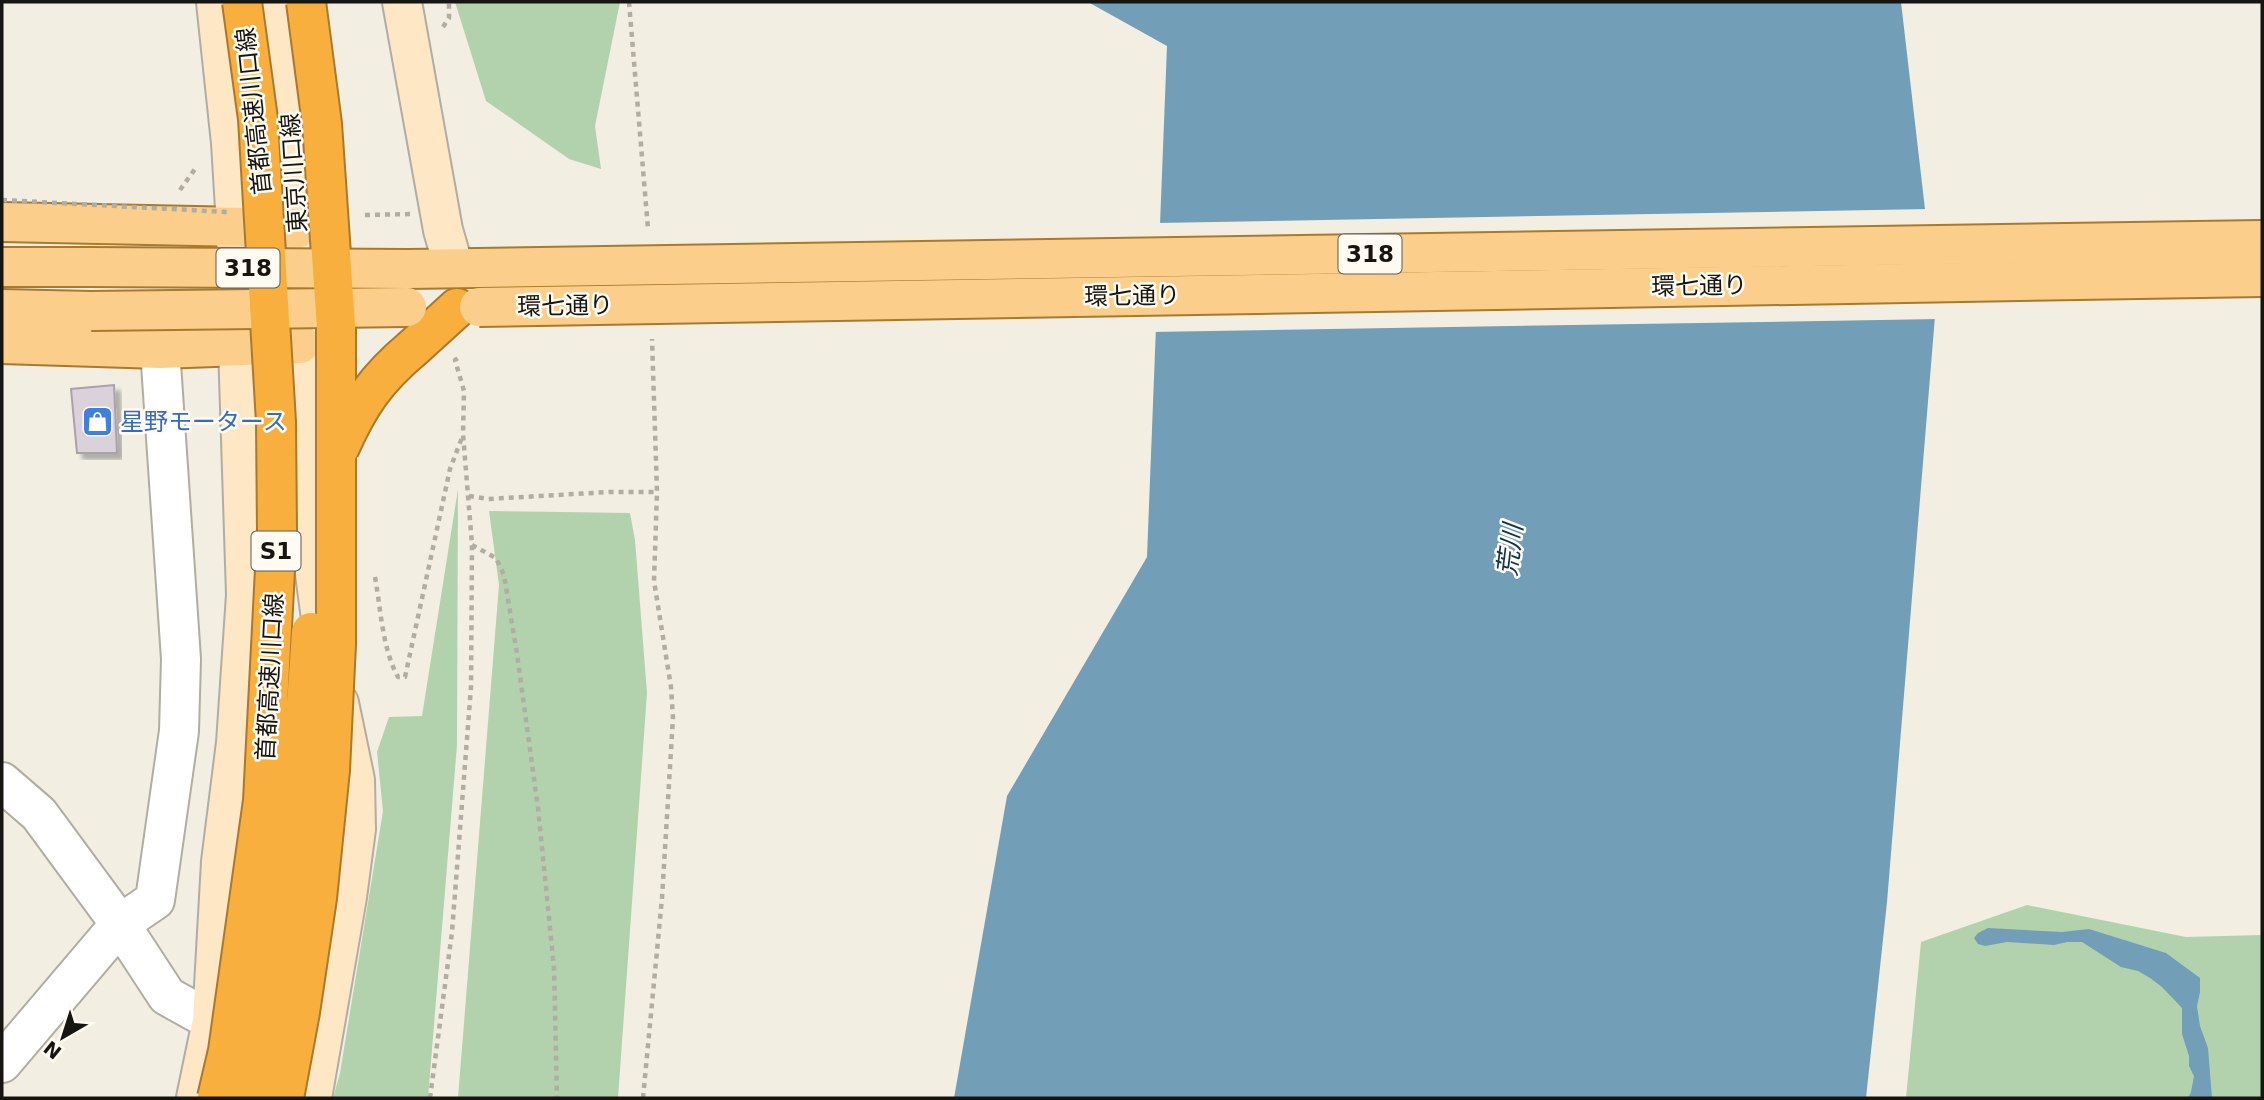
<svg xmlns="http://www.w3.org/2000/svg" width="2264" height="1100" viewBox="0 0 2264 1100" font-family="'DejaVu Sans','Noto Sans JP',sans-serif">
	<defs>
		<filter id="shadow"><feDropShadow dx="6" dy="6" stdDeviation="2" flood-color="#0004"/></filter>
	</defs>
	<rect width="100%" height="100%" fill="#f2eee2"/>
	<!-- green -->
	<g fill="#b2d2ae">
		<path d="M455,2H620L595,126L601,169L569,159L486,101Z"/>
		<path d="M458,489L457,745L428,1098H333L340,1073L383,811L377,752L389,717L422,716Z"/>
		<path d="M489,511L630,513L635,540L647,693L618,1098H458L499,585Z"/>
		<path d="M2027,905L2186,937L2262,935V1098H1906L1921,942Z"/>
	</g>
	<!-- water -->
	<g fill="#729eb8">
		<path d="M1088,2H1901L1936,304L1887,902L1866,1098H954L1007,796L1147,557L1167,46Z"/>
		<path d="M1988,928L2062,932L2089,929L2166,953L2200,978V992L2197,1006L2200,1026L2208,1048L2212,1098H2188L2191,1092L2194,1076L2189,1066V1056L2182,1034V1008L2162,987L2150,978L2138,971L2121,967L2082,942H2067L2054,945L2007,942L1985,946L1978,944L1974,938L1978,933Z"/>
	</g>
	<!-- pier -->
	<path fill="#f2eee2" d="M1929,209L1940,303L1939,319L1152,332L1157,223Z"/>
	<!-- building -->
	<path fill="#dbd1da" stroke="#aaa1aa" stroke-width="2" filter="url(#shadow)" d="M114,385L117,453H77L71,389Z"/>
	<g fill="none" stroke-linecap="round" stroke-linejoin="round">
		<defs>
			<g id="street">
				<path d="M2,782L39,814L120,924L167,996L212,1021"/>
				<path d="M2,1063L120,924L155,900L179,731L181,659L160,349"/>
			</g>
			<g id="secondary">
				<path d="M276,2L284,52L295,163L299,228L300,344L307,514L324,641"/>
				<path d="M402,2L443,230L454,268"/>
				<path d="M196,1098L212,1021L221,862L236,743L246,595L238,346L236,225L231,143L216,2"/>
				<path d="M312,1098L347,897L356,829L355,780L339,703"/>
			</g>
			<g id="primary">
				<path d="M2,222L299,228"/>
				<path d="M2,267H89"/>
				<path d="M408,269L478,268"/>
				<path d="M2,309L91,311"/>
				<path d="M2,344L160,349L300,344"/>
			</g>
			<path id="highway" d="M413,348L457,308"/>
		</defs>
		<!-- street casing -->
		<use href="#street" stroke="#b1ada2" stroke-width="42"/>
		<!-- secondary casing -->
		<use href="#secondary" stroke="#b1ada2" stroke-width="42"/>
		<!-- primary casing -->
		<use href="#primary" stroke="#a9792e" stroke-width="42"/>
		<!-- highway casing -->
		<use href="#highway" stroke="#a9792e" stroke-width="42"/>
		<!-- path -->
		<g stroke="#b0ada3" stroke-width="4.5" stroke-dasharray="5 5" stroke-linecap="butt">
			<path d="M629,2L648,229"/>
			<path d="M443,27L449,18V2"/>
			<path d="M180,190L195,169"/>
			<path d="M469,496L488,499L609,492H657"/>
			<path d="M472,545L496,558L504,575L517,654L538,808L554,968L557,1098"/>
			<path d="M375,577C381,610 382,648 398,677H405L450,469L463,435"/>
			<path d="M430,1098L452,932L471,687L472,545L463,434L464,391L455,360L458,358"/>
			<path d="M643,1098L662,898L673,718L671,687L654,581L657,492L652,339"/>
		</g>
		<!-- street -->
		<use href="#street" stroke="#fff" stroke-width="38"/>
		<!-- secondary -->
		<use href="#secondary" stroke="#fde7c5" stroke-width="38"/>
		<!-- primary -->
		<use href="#primary" stroke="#fbcf8b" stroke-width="38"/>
		<!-- highway -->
		<use href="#highway" stroke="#f8af3d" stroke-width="38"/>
		<defs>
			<g id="primary-bridge">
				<path d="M89,267L408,269"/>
				<path d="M478,268L2262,240"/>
				<path d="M479,307L2262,277"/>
				<path d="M91,311L407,307"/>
			</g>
			<g id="highway-bridge">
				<path d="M339,449C359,404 376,379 413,348"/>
				<path d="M217,1098L228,1051L263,801L277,531L276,422L258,119L242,2"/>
				<path d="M250,1098C285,945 301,789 311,632"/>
				<path d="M284,1098L300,1012L317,898L330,770L336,644V327L322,124L306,2"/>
			</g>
		</defs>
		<!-- primary-bridge casing -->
		<use href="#primary-bridge" stroke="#a9792e" stroke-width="42" stroke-linecap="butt"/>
		<!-- highway-bridge casing -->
		<use href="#highway-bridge" stroke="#a9792e" stroke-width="42" stroke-linecap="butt"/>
		<!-- path-bridge -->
		<g stroke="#b0ada3" stroke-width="4.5" stroke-dasharray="5 5" stroke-linecap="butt">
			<path d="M2,200L227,212"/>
			<path d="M365,215L413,214"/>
		</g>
		<!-- primary-bridge -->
		<use href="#primary-bridge" stroke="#fbcf8b" stroke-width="38"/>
		<!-- highway-bridge -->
		<use href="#highway-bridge" stroke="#f8af3d" stroke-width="38"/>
	</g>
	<!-- icons -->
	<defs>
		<symbol id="shop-square" viewBox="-11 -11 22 22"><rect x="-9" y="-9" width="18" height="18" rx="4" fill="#3f7fe0" stroke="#fffbf2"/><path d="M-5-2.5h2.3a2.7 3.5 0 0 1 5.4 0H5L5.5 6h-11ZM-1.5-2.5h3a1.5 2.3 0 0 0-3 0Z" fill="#fff"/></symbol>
	</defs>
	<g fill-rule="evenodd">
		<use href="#shop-square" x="80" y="404" width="35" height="35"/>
	</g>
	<g text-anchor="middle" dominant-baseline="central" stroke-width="5" stroke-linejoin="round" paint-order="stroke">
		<!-- shield labels -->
		<g fill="#fffbf2" stroke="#5c5a54" stroke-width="2">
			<rect x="1338.5" y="234.5" width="63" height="39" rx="5"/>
			<rect x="216.5" y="248.5" width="63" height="39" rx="5"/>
			<rect x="251.5" y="531.5" width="49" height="39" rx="5"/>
		</g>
		<g font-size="23" font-weight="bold" fill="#161511">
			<text x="1370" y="254">318</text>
			<text x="248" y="268">318</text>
			<text x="276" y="551">S1</text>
		</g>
		<!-- street labels -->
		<g font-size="24" fill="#161511" stroke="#fffbf2">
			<text transform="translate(254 111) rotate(-96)">首都高速川口線</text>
			<text transform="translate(294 173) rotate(-94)">東京川口線</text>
			<text transform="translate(1699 286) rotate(-1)">環七通り</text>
			<text transform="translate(1132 296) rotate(-1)">環七通り</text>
			<text transform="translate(565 306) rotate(-1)">環七通り</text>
			<text transform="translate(270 677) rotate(-87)">首都高速川口線</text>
		</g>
		<!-- shop labels -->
		<g font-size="24" fill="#366cbe" stroke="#fffbf2" text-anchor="start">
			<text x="120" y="422">星野モータース</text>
		</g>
		<!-- water labels -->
		<g font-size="26" font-style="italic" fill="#0f3649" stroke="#fffbf2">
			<text transform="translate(1510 550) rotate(-83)">荒川</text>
		</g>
	</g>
	<!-- border -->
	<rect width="2264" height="1100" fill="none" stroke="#161511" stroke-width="7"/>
	<!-- north arrow -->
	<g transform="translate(63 1037) rotate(219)" stroke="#fffbf2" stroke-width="5" paint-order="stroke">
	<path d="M0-5L12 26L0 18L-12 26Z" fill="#161511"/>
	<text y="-10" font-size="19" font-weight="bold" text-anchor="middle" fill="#161511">N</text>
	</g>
</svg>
